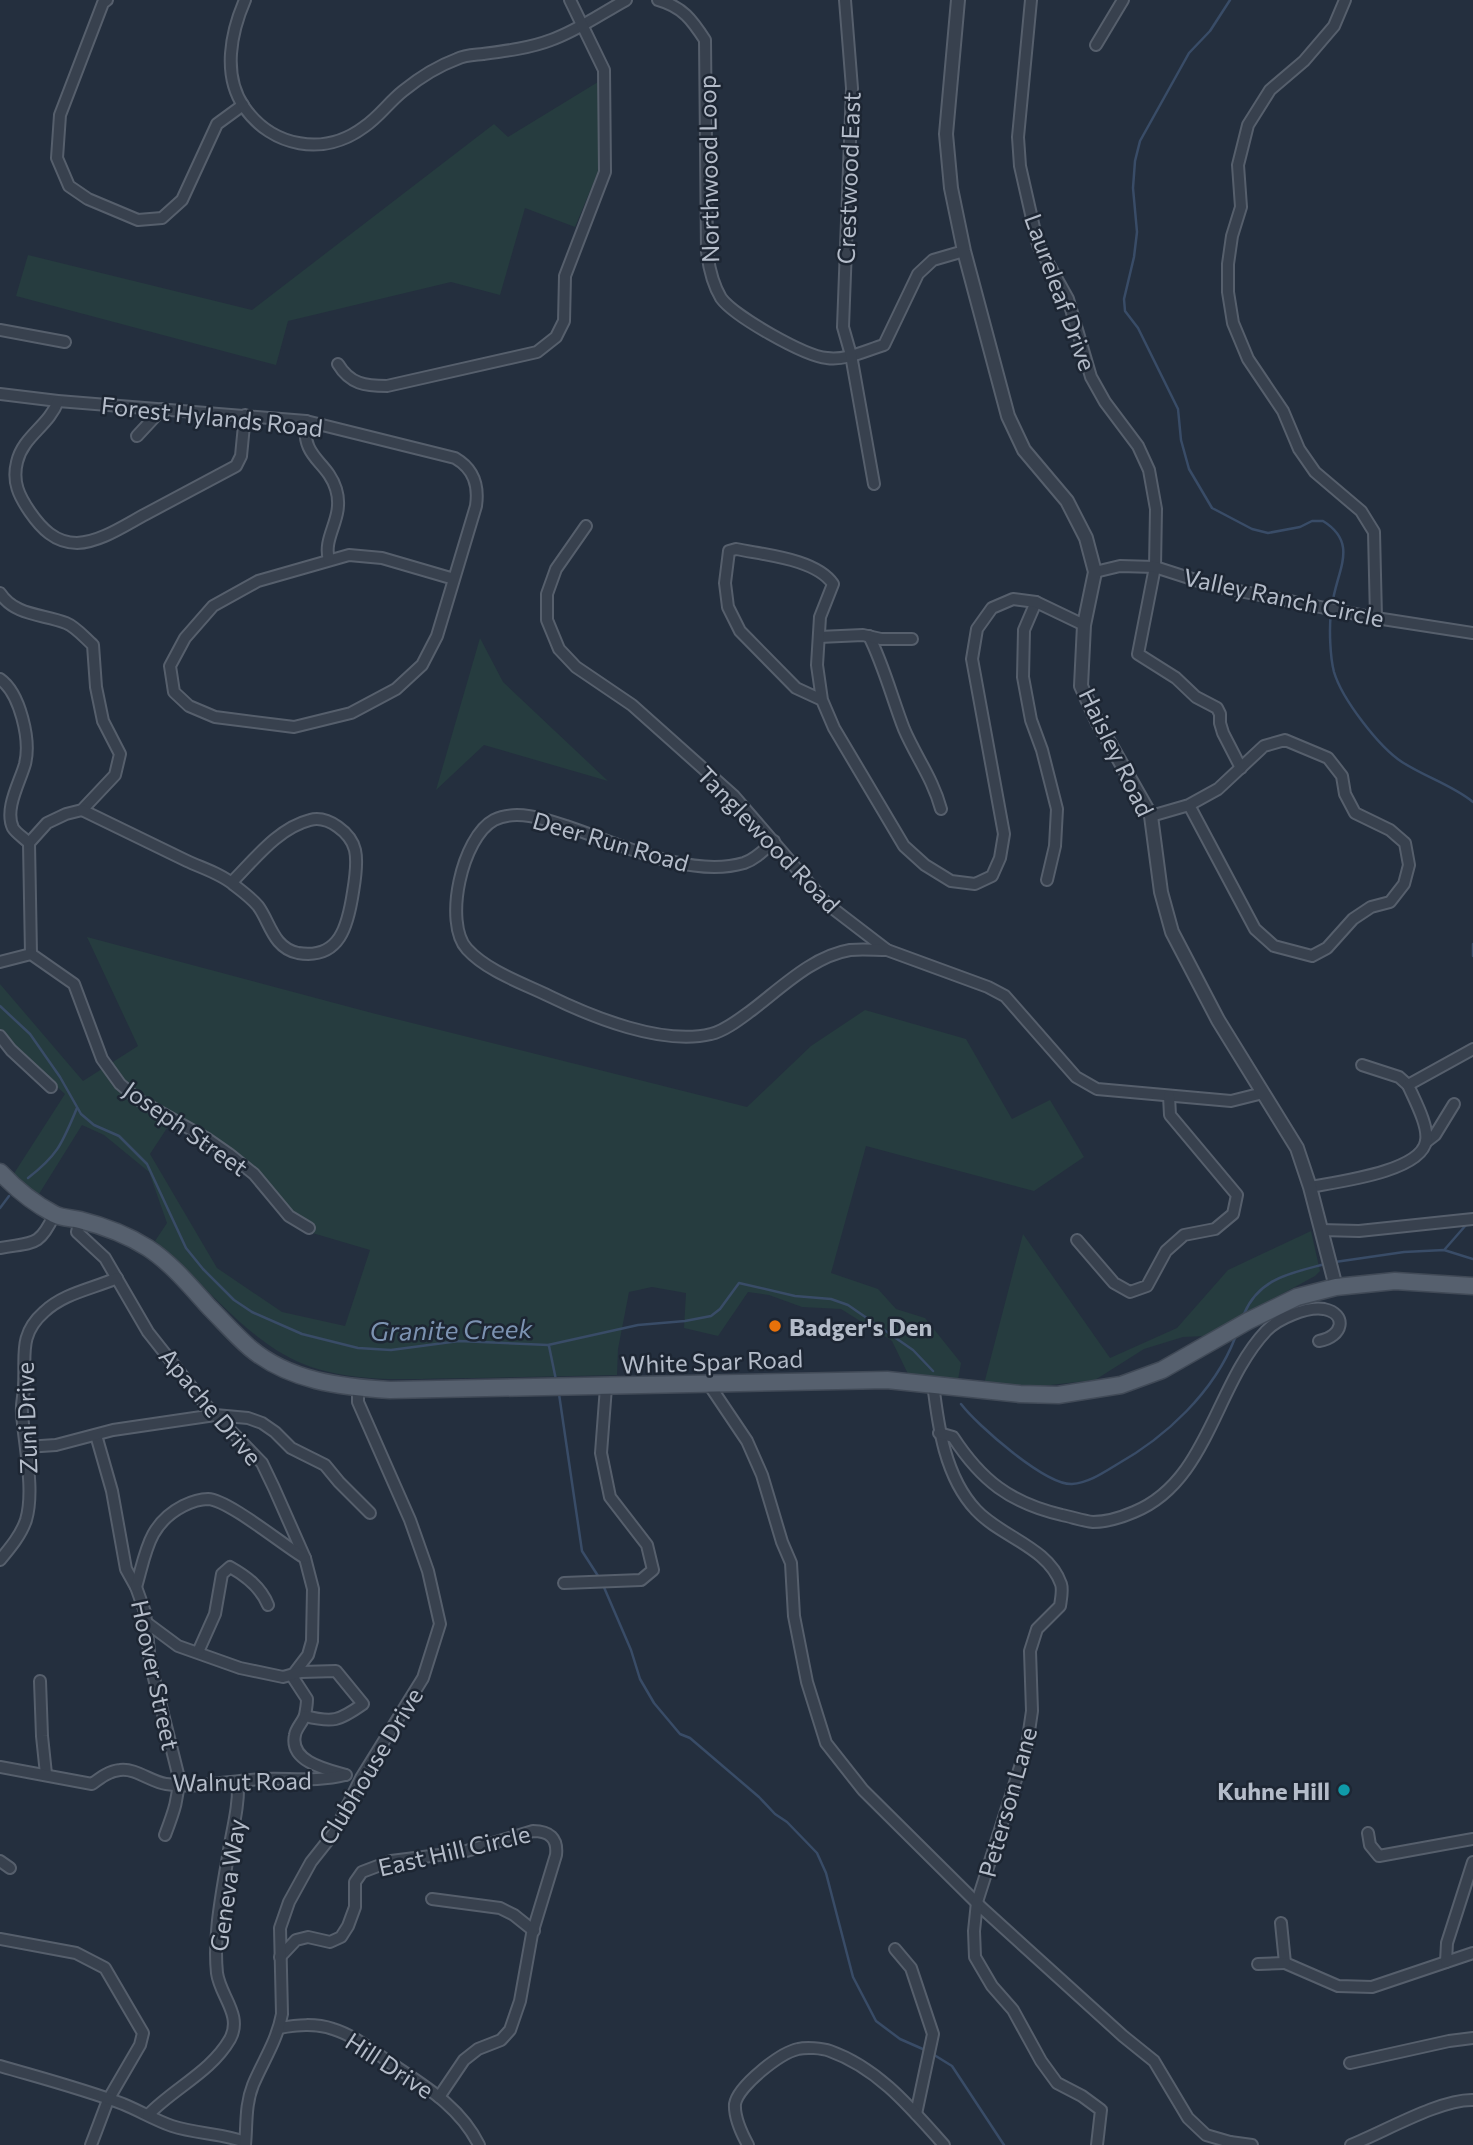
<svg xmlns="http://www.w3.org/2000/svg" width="1473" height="2145" viewBox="0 0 1473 2145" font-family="Commissioner,sans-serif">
	<rect width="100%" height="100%" fill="#242f3e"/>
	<!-- green -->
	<g fill="#263c3f" fill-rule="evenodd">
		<path d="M598,82V172L575,227L525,208L500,295L451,282L288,321L276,365L16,296L28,255L252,310L494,124L508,137Z"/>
		<path d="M480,638L503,682L608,781L484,745L436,790Z"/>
		<path d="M87,937L372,1013L747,1107L811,1046L865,1010L966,1039L1012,1119L1050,1100L1084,1157L1034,1191L866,1146L831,1273L878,1289L896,1309L925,1318L961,1363L958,1380L908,1374L892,1341L841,1309L802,1307L769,1295L748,1292L718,1336L684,1328L686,1293L652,1287L629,1292L618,1349L617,1375C568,1376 520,1377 472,1378C410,1378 339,1387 283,1354C233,1325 199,1277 155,1241L167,1223L149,1172L104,1135L82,1125L39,1194L13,1175L65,1094L12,1047L0,1030V984L83,1081L138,1046ZM169,1125L204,1141L251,1176L309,1232L370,1250L345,1326L282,1312L217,1268L150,1154Z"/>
		<path d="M1311,1231L1320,1271L1315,1276L1205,1336L1183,1337L1144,1349L1095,1380L1042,1386L984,1384L1023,1234L1110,1358L1177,1328L1228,1270Z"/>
	</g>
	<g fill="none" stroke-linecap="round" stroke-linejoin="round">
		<!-- stream -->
		<g stroke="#394c67" stroke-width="2.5">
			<path d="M1230,0L1210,31L1189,53L1140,141L1135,161L1133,188L1137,232L1134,257L1124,299L1125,311L1138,328L1178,409L1181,440L1189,469L1212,508L1252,529L1268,533L1300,527L1312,521H1323C1360,544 1336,571 1332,606"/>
			<path d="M1331,613C1329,628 1330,657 1334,672C1342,699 1379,747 1402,762C1425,777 1452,785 1473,802"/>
			<path d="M1473,944V956"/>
			<path d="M0,1006L30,1034L60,1077L81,1114L94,1125L119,1136L147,1164L186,1248L203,1269L234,1300L252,1312L302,1334L358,1348L391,1350L459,1341L548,1345L638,1325L685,1321L711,1316L720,1309L739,1283L795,1296L831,1299L848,1305L913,1350L933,1371"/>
			<path d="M28,1178C59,1154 62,1143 77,1108"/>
			<path d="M0,1208L9,1196"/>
			<path d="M1445,1249L1466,1225"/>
			<path d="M1335,1262L1404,1252L1444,1250L1473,1259"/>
			<path d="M1244,1314C1259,1278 1291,1273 1325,1264"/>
			<path d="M549,1346L556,1380"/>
			<path d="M559,1394L582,1551L600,1579"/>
			<path d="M961,1404C977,1425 1045,1485 1072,1484C1088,1483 1103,1473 1116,1465C1166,1437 1214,1392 1235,1338"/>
			<path d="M603,1585L631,1650L640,1679L654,1703L680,1734L690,1738L759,1797L775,1814L787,1822L817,1853L826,1873L853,1977L876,2021L900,2039L925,2050"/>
			<path d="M931,2053L952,2066L1004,2145"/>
		</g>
		<defs>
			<g id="minor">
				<path d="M107,0L103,3L60,115L57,158L69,186L88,199L138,220L162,218L182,200L217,124L243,105"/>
				<path d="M245,0C231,32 222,75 244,107C272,147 324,157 364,127C379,117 389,102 403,91C419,78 438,66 457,59C465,55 475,55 483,54C506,51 530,48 551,40C577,31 602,13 626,0"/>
				<path d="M658,0C683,7 692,20 705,40L707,252C709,268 712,283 721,298C734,316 804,356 827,358C845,361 867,350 884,345L918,274L933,260L964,251"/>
				<path d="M845,0L852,88L843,327L851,355L874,484"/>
				<path d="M1031,0L1018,137L1020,166L1038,245L1068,299L1091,377L1105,402L1138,446L1149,470L1156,509L1155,567L1138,654L1176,678L1196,697L1217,708L1220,714V723L1223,733L1241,768"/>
				<path d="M1345,0L1334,26L1304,61L1270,90L1248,125L1238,165L1241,207L1232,236L1228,264V292L1233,323L1248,359L1283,411L1299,449L1315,472L1361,511L1374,532L1376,618"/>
				<path d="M1096,45L1123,0"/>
				<path d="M0,330L65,342"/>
				<path d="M338,364C350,384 365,386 387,386L537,352L556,337L564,321L565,276L605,172L604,70L570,0"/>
				<path d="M0,394L58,401L306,421L455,458C474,469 479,485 476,506L437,636L422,665L396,689L351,713L294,727L215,717L189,706L174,692L170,666L185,638L213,606L258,581L349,555L382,558L454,579"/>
				<path d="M58,401C49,426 23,436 17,462C12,482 19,496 30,512C41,528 55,543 77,543C101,542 125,525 146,514C176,498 206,482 236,466L241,456L245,415"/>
				<path d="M306,421C301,459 327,460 336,489C345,518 322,536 329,560"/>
				<path d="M137,436L162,409"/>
				<path d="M586,526L556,569L547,594V620L559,649L576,667L632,705L734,796L827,904L887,950L988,987L1005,996L1076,1077L1097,1089L1231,1101L1263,1093"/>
				<path d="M1095,572L1120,566L1155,567L1214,586L1376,618L1473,633"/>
				<path d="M0,593C15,616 43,614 66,623C76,627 85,638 93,645L96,687L103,721L120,754L115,775L82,810L66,814L47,823L29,843L31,954"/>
				<path d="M1036,602L1024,630L1023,677L1031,720L1042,750L1057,809L1055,846L1047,880"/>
				<path d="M869,636C884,666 892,698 904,729C916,757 933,779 941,809"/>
				<path d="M819,637L863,635L881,639H912"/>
				<path d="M0,679C20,693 31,740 25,764C20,782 4,809 13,828C16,833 25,839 29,843"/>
				<path d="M822,700L796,688L740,631L728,607L725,583L729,551L736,549C765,555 816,559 833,584L820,617L817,665L822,700L834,728L904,846L925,865L951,881L975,884L992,876L1000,858L1004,834L972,659L977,629L992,608L1013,599L1036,602L1084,625"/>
				<path d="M82,810C117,827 152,844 187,861C202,868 222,874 234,885C242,891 252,899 258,906C270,922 273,948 298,953C340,960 348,925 353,892C355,880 358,863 355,850C351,833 328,815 310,820C278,828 254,860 232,882"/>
				<path d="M1151,816L1189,805L1218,789L1264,746L1285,740L1328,758L1342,776L1345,794L1355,813L1390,830L1405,843L1409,865L1404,884L1390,902L1371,907L1353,919L1327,948L1312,956L1274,946L1255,929L1189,805"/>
				<path d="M774,841C765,849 756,859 744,863C690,879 617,843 566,826C545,819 516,809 494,820C462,837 443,923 467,949C487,971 522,983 549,996C592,1017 663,1046 711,1034C725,1031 741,1018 752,1010C781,988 813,956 850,950C862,949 875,950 887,950"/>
				<path d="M0,962L31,954L74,984L102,1059L120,1084L139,1100L206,1138L229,1154L254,1174L289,1216L309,1228"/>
				<path d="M0,1036L11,1050L51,1087"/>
				<path d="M1362,1065L1399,1077L1408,1085"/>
				<path d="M1426,1142L1435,1135L1454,1104"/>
				<path d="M1310,1187C1336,1182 1421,1172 1426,1141C1429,1126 1414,1099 1408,1085L1473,1049"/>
				<path d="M80,1220L77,1232L105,1258L148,1332L205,1404L262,1463L274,1488L305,1558L313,1589L312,1641L308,1655L292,1676L307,1699C307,1704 306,1710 305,1715C303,1722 296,1728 295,1735C289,1762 328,1770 346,1775"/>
				<path d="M1321,1230L1359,1231L1473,1219"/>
				<path d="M1077,1240L1114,1283L1130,1292L1147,1286L1166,1251L1184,1235L1215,1229L1233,1214L1237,1195L1170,1115L1169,1096"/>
				<path d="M0,1248C32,1242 39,1248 54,1215"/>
				<path d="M708,1383L747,1441L762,1475L782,1542L791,1563L794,1616L807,1682L826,1743L863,1790L983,1909L1123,2036L1154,2061L1188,2118L1206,2135L1230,2142L1232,2145"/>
				<path d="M933,1383C938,1426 945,1477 976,1510C1001,1537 1048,1547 1061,1584C1063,1590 1061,1599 1060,1606L1037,1629L1030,1651L1032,1711L1027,1745L977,1902L974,1931L975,1957L992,1986L1013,2010L1041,2061L1057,2083L1082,2096L1101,2110L1097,2145"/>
				<path d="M939,1433L953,1437C981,1480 1010,1503 1062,1515C1072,1517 1083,1521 1093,1522C1108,1522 1120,1518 1134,1512C1208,1482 1215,1385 1266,1331C1277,1319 1307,1306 1324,1309C1348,1314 1343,1337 1319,1341"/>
				<path d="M96,1435L112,1491L126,1569L136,1587L145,1612L150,1662L178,1774C180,1796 173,1814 165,1835"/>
				<path d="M26,1447L56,1445L113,1430L215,1415L248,1418L262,1423L275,1432L291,1448L325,1465L339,1482L370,1513"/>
				<path d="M0,1560C10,1548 21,1535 26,1520C35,1490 24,1444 22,1413C21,1404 24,1395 24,1386C26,1356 18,1335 44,1312C64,1293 92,1289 117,1278"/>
				<path d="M564,1583L641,1580L653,1570L647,1545L610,1497L601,1453L606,1387"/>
				<path d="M136,1587C146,1553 148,1524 183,1506C191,1502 199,1499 208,1499C229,1500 284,1546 305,1558"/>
				<path d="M147,1623L178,1646L240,1668L283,1677L301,1672L336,1671L363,1704C339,1721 333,1723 305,1716"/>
				<path d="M198,1652L215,1614L222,1574L230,1567C246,1576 261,1587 268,1605"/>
				<path d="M40,1681L42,1736L46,1774"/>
				<path d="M0,1767L92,1784C100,1778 109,1771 120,1770C136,1768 151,1782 166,1784C199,1789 231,1780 264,1779C291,1778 318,1782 345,1775"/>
				<path d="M1368,1833L1370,1845L1379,1856L1473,1839"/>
				<path d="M0,1861L10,1868"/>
				<path d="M432,1899L500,1908L514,1915L534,1931"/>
				<path d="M1281,1923L1285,1963L1338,1986L1372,1987L1473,1953"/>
				<path d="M0,1939L76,1953L105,1968L143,2033L140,2045L108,2100L91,2145"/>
				<path d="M895,1949L911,1968L933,2034L916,2114"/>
				<path d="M280,1957L296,1940L308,1937L330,1942L341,1937L348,1926L355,1907V1882L362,1872L391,1861L463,1852L533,1831C549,1831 558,1838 556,1855L532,1934L520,2001L510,2030L501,2040L478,2049L464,2060L439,2097"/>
				<path d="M1446,1962L1447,1943L1473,1862"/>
				<path d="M1258,1964L1285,1963"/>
				<path d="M279,2028C297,2025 315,2023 333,2029C353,2035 372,2050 389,2062C423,2085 460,2106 479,2145"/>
				<path d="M1350,2063L1449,2041L1473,2038"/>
				<path d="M0,2066C41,2078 83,2089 123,2104C140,2111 155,2120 172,2126C196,2134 221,2133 245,2142"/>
				<path d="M148,2115C174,2088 211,2072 230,2039C243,2015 220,1996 217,1973C213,1935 222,1893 228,1856C232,1830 239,1808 238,1782"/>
				<path d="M1230,2142L1252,2145"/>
				<path d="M245,2145C247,2125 245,2105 253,2085C263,2061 277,2041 282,2014L280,1928L289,1902L311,1862L334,1833L361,1778L423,1678L440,1624L428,1571L410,1520L358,1402V1388"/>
				<path d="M748,2145C742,2134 734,2118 735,2104C738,2086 780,2053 798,2049C806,2047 822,2048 830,2051C878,2068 911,2108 944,2145"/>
				<path d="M1351,2145C1384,2132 1440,2099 1473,2100"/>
			</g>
			<path id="tertiary" d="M958,0L946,134L951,188L964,251L1008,416L1024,450L1067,501L1086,538L1095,572L1084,625L1081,686L1097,721L1151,816L1161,892L1172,932L1218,1020L1297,1148L1310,1187L1336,1287"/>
			<path id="primary" d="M0,1172C15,1188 35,1204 54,1214C61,1218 72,1218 80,1220C104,1226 126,1234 148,1248C171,1263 191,1287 209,1307C223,1321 235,1335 250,1348C289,1381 341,1387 390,1390L887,1380L1020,1394L1058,1395L1121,1385L1162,1370L1248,1321L1297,1297L1336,1287L1395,1281L1473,1286"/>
		</defs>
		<!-- minor casing -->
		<use href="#minor" stroke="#565f6c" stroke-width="14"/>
		<!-- tertiary casing -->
		<use href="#tertiary" stroke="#565f6c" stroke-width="16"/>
		<!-- primary casing -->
		<use href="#primary" stroke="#414a57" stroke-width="19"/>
		<!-- minor -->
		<use href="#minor" stroke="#38414e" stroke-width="10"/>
		<!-- tertiary -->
		<use href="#tertiary" stroke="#38414e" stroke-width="12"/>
		<!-- primary -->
		<use href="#primary" stroke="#56606e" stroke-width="16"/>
	</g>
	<!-- markers -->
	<circle fill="#e8710a" stroke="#1d2633" stroke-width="2.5" cx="775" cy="1326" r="7"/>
	<circle fill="#0f9aa8" stroke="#1d2633" stroke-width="2.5" cx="1344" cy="1790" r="7"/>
	<g text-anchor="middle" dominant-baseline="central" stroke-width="5" stroke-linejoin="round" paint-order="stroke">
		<!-- street labels -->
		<g font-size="24" fill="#b4bcc9" stroke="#1d2633">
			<text transform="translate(708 169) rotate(-91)">Northwood Loop</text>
			<text transform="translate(848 178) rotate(-88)">Crestwood East</text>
			<text transform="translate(1061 292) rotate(70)">Laureleaf Drive</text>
			<text transform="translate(212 416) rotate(6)">Forest Hylands Road</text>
			<text transform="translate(1284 597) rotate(12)">Valley Ranch Circle</text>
			<text transform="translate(1117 752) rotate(64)">Haisley Road</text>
			<text transform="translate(769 839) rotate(46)">Tanglewood Road</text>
			<text transform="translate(611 841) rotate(16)">Deer Run Road</text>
			<text transform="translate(186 1128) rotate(35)">Joseph Street</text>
			<text transform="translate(712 1361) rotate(-2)">White Spar Road</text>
			<text transform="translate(211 1406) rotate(50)">Apache Drive</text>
			<text transform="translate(26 1418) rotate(-92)">Zuni Drive</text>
			<text transform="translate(156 1675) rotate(78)">Hoover Street</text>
			<text transform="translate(370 1766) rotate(-59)">Clubhouse Drive</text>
			<text transform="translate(242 1781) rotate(-1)">Walnut Road</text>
			<text transform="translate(1007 1802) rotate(-74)">Peterson Lane</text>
			<text transform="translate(454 1850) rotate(-13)">East Hill Circle</text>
			<text transform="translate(227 1885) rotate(-82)">Geneva Way</text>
			<text transform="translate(390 2065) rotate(33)">Hill Drive</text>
		</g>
		<!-- poi labels -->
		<g font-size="24" font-weight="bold" fill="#b4bcc9" stroke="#1d2633" text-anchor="start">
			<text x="789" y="1326">Badger's Den</text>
			<text x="1330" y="1790" text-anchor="end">Kuhne Hill</text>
		</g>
		<!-- water labels -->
		<g font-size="26" font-style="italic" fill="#7c92b1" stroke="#1d2633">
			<text transform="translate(451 1329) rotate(-1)">Granite Creek</text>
		</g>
	</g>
</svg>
